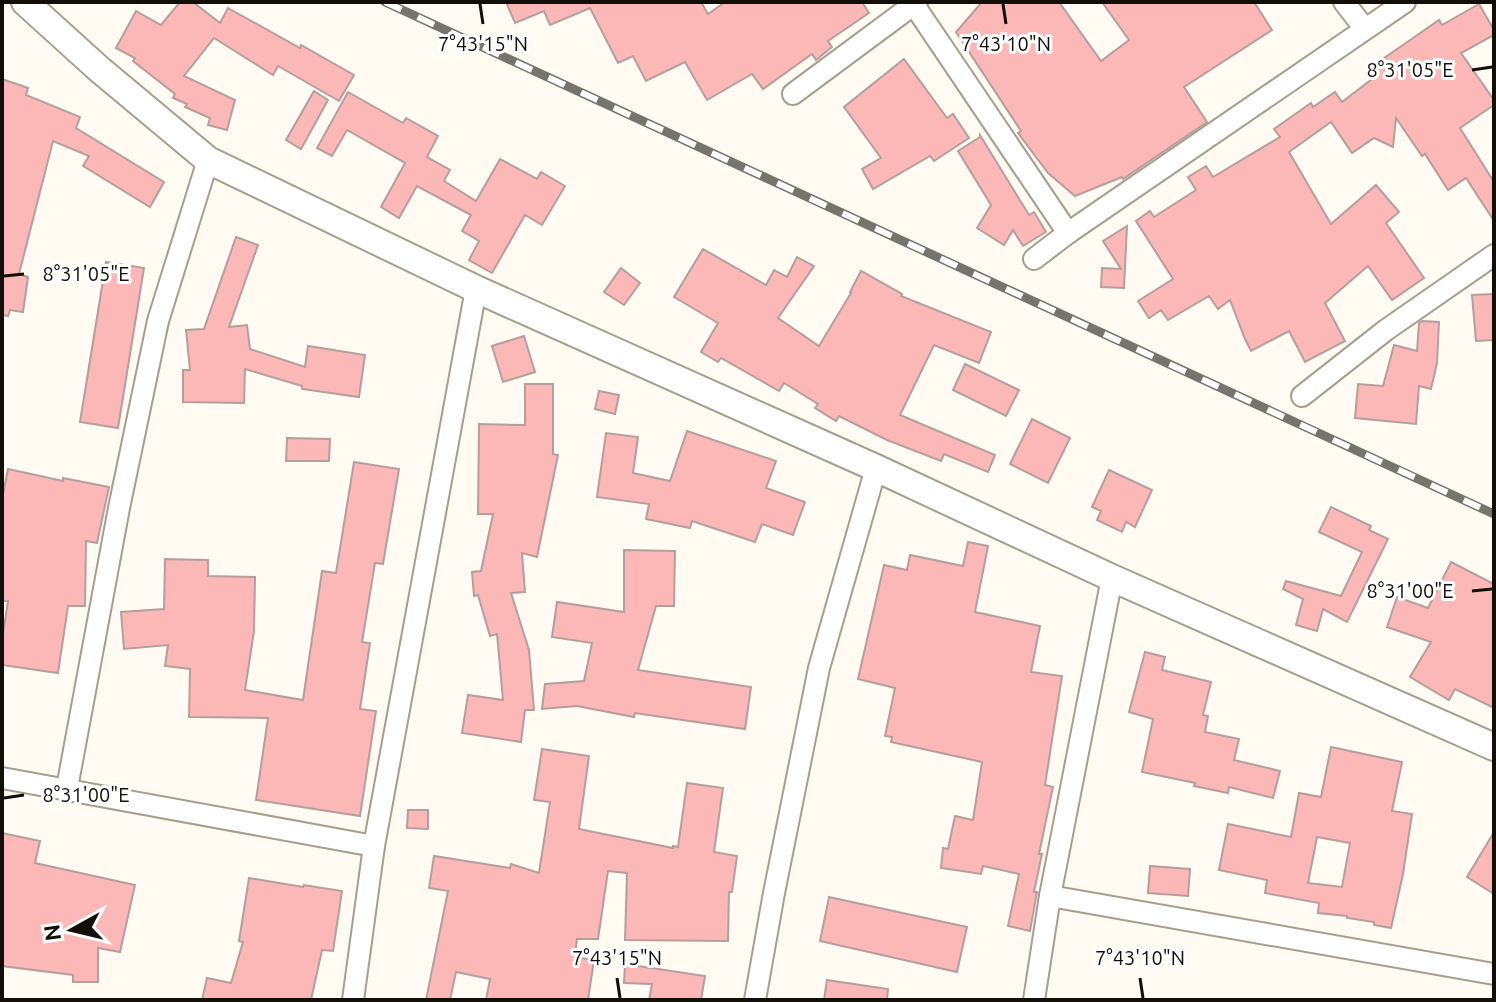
<svg xmlns="http://www.w3.org/2000/svg" width="1496" height="1002" viewBox="0 0 1496 1002" font-family="Ubuntu,sans-serif">
	<rect width="100%" height="100%" fill="#fffbf3"/>
	<!-- building -->
	<g fill="#fcb8b6" stroke="#b59e9d" stroke-width="2" fill-rule="evenodd">
		<path d="M180,2H193L220,23L228,8L300,48L301,45L354,75L339,101L278,66L273,75L214,38L184,76L235,100L227,130L208,125L210,118L185,107L187,104L173,98L175,94L133,61L135,58L116,48L136,11L161,25Z"/>
		<path d="M506,2H701L708,14L725,2H862L869,13L828,41L832,47L816,60L812,54L763,89L752,74L707,100L685,62L646,81L633,56L618,63L590,8L550,25L544,11L515,23Z"/>
		<path d="M982,2H1059L1101,61L1129,40L1102,2H1254L1272,30L1184,87L1207,122L1123,179L1122,177L1075,196L1048,173L1018,133L1021,131L956,32Z"/>
		<path d="M1479,4L1494,30V35L1461,53L1494,100V105L1460,128L1494,182V221L1466,178L1448,190L1425,154L1422,156L1396,118L1393,147L1374,138L1352,153L1331,122L1289,152L1331,224L1376,185L1399,212L1386,223L1424,278L1392,300L1368,266L1325,303L1345,341L1305,362L1289,331L1251,351L1245,339L1230,300L1218,309L1209,296L1168,320L1161,310L1149,318L1138,301L1173,279L1136,221L1150,211L1154,217L1196,190L1188,177L1206,166L1213,177L1280,137L1274,129L1311,103L1313,107L1335,92L1342,102L1372,79L1369,74L1379,67L1377,63L1439,20L1442,25Z"/>
		<path d="M904,59L947,118L953,114L969,138L934,161L930,156L873,189L862,169L881,158L844,107Z"/>
		<path d="M2,79L28,88L26,95L80,117L76,128L164,182L150,207L83,166L89,156L53,141L19,274L28,277L23,312L10,310L8,316L2,315Z"/>
		<path d="M314,91L328,100L301,149L286,140Z"/>
		<path d="M348,92L403,123L406,118L438,136L427,157L450,170L444,181L476,201L500,159L537,179L541,172L565,186L542,225L525,215L492,273L469,260L479,241L462,231L471,215L417,186L399,218L381,207L405,163L347,130L332,156L317,148Z"/>
		<path d="M980,135L1029,215L1034,212L1046,232L1023,246L1013,230L1004,245L977,228L991,205L958,151L980,137Z"/>
		<path d="M1127,226L1124,288L1101,287L1102,268L1121,269L1103,241Z"/>
		<path d="M236,237L258,245L229,327L247,325L250,349L305,367L308,346L365,355L359,397L302,389V386L245,369L244,403L183,402V370H190L186,330L204,329Z"/>
		<path d="M703,249L766,285L774,270L787,277L797,257L814,266L778,318L819,346L851,293L850,292L861,271L902,294L901,296L991,332L979,363L934,345L900,415L995,455L988,472L944,454L941,461L887,440L839,416L836,421L815,408L818,404L784,383L779,391L721,358L718,362L701,352L718,323L674,297Z"/>
		<path d="M106,262L144,268L118,428L80,422Z"/>
		<path d="M621,268L640,283L624,305L604,292Z"/>
		<path d="M1494,294V340L1476,341L1472,295Z"/>
		<path d="M1422,321L1439,322L1437,363L1431,389L1419,386L1416,424L1355,418L1358,384L1383,386L1394,345L1417,351L1419,323Z"/>
		<path d="M524,336L535,372L503,382L492,346Z"/>
		<path d="M965,364L1019,390L1006,416L953,390Z"/>
		<path d="M525,384H553V454L558,455L537,557L522,553L525,592L511,593L529,650L534,710H525L521,742L462,733L468,695L503,700L497,634L490,636L478,595L474,596L472,572L481,571L493,514H478L479,424L525,425Z"/>
		<path d="M599,391L619,395L615,414L595,409Z"/>
		<path d="M1032,419L1070,438L1048,483L1010,464Z"/>
		<path d="M687,431L776,461L766,488L805,502L793,535L762,524L755,542L692,521L690,528L646,519L649,504L597,497L606,433L638,437L633,473L670,481Z"/>
		<path d="M287,438L330,439L329,461H286Z"/>
		<path d="M354,462L399,469L383,564L375,563L362,642L370,643L360,709L376,711L360,816L256,800L268,718L189,717L190,669L165,666L168,645L124,649L121,612L164,609L165,559L208,560V576L255,577L254,631L245,690L303,700L322,571L336,573Z"/>
		<path d="M8,469L63,481V478L109,487L97,543L86,541L85,606H68L58,673L2,665V640L8,601H2V499Z"/>
		<path d="M1109,470L1152,490L1135,527L1126,522L1122,532L1097,520L1101,511L1092,507Z"/>
		<path d="M1331,507L1371,526L1369,530L1388,539L1347,622L1323,609L1317,631L1296,625L1303,599L1283,589L1286,581L1341,596L1362,552L1319,532Z"/>
		<path d="M968,542L988,546L975,612L1040,626L1031,672L1062,676L1045,785L1053,787L1039,854H1042L1034,892H1037L1030,931L1008,926L1019,874L983,866L981,874L941,868L943,848L948,849L955,816L973,820L982,762L891,742L892,737L885,736L895,688L858,679L884,565L907,570L910,555L963,566Z"/>
		<path d="M624,550L675,551L674,606H656L638,670L751,687L745,729L635,713L634,717L577,706L542,709L545,684L584,681L592,643L552,637L557,602L624,612Z"/>
		<path d="M1451,562L1494,584V708L1455,689L1449,700L1410,677L1431,642L1387,627L1397,597L1428,608Z"/>
		<path d="M1145,652L1165,657L1162,670L1211,682L1203,715L1208,716L1205,732L1239,739L1234,760L1280,771L1273,798L1229,787L1228,793L1194,786L1195,783L1142,772L1153,719L1129,712Z"/>
		<path d="M1331,747L1402,762L1392,811L1412,814L1403,874L1391,928L1374,925V922L1347,918V916L1318,913L1319,903L1265,893L1267,880L1219,870L1228,824L1291,837L1299,793L1321,797ZM1317,837L1350,843L1342,887L1308,883Z"/>
		<path d="M542,749L589,756L579,829L673,848V846L678,847L687,783L723,788L714,852L737,856L732,892H729L728,941L625,940L627,873L608,871L598,939H577L575,957L594,960L588,1000H486L490,979L456,972L450,1000H426L448,891L429,888L434,856L510,868L511,864L539,873L550,802L534,800Z"/>
		<path d="M408,810H428V829L407,828Z"/>
		<path d="M1494,832V894L1467,877Z"/>
		<path d="M2,833L40,841L35,863L135,885L120,952L98,948V982H73V975L2,966Z"/>
		<path d="M1150,866L1190,869L1188,896L1148,893Z"/>
		<path d="M249,878L303,887L304,885L342,891L333,951L322,950L311,1000H202L207,978L231,983L243,942L239,941Z"/>
		<path d="M829,897L967,927L957,972L820,941Z"/>
		<path d="M625,964L705,976L701,1000H649L652,984L624,983Z"/>
		<path d="M827,980L888,989L887,1000H824Z"/>
	</g>
	<g fill="none" stroke-linecap="round" stroke-linejoin="round">
		<defs>
			<g id="minor">
				<path d="M912,2L1068,233"/>
				<path d="M1344,2L1365,29"/>
				<path d="M793,94L917,2"/>
				<path d="M1034,259L1068,233L1405,2"/>
				<path d="M1302,396L1386,330L1494,255"/>
				<path d="M2,778L374,846"/>
				<path d="M67,788L119,508L158,321L208,160"/>
				<path d="M1050,896L1494,974"/>
				<path d="M353,1000L374,846L476,289"/>
				<path d="M755,1000L774,893L819,668L876,468"/>
				<path d="M1034,1000L1050,896L1112,578"/>
			</g>
			<path id="tertiary" d="M25,2L99,69L208,160L476,289L876,468L1112,578L1494,747"/>
		</defs>
		<!-- minor casing -->
		<use href="#minor" stroke="#a69f8c" stroke-width="24"/>
		<!-- tertiary casing -->
		<use href="#tertiary" stroke="#a69f8c" stroke-width="30"/>
		<!-- minor -->
		<use href="#minor" stroke="#fff" stroke-width="20"/>
		<!-- tertiary -->
		<use href="#tertiary" stroke="#fff" stroke-width="26"/>
		<defs>
			<path id="rail" d="M385,2L1494,514"/>
		</defs>
		<!-- rail casing -->
		<use href="#rail" stroke="#77746d" stroke-width="9"/>
		<!-- rail -->
		<use href="#rail" stroke="#fff" stroke-width="6" stroke-dasharray="18" stroke-linecap="butt"/>
	</g>
	<!-- ticks -->
	<path fill="none" stroke="#120f08" stroke-width="3" d="M480,4L483,24M1003,4L1006,24M1472,70L1492,67M4,276L24,274M1472,591L1492,589M4,798L24,795M617,978L620,998M1140,978L1143,998"/>
	<g font-size="20" text-anchor="middle" fill="#120f08" stroke="#fff" stroke-width="6" stroke-linejoin="round" paint-order="stroke">
		<text x="483" y="51">7°43'15"N</text>
		<text x="1006" y="51">7°43'10"N</text>
		<text x="1410" y="77">8°31'05"E</text>
		<text x="86" y="281">8°31'05"E</text>
		<text x="1410" y="598">8°31'00"E</text>
		<text x="86" y="802">8°31'00"E</text>
		<text x="617" y="965">7°43'15"N</text>
		<text x="1140" y="965">7°43'10"N</text>
	</g>
	<!-- border -->
	<rect width="1496" height="1002" fill="none" stroke="#120f08" stroke-width="8"/>
	<!-- north arrow -->
	<g transform="translate(72 930) rotate(262)" stroke="#ffffff" stroke-width="6" paint-order="stroke">
	<path d="M0-6L14 30L0 20L-14 30Z" fill="#120f08"/>
	<text y="-12" font-size="22" font-weight="bold" text-anchor="middle" fill="#120f08">N</text>
	</g>
</svg>
